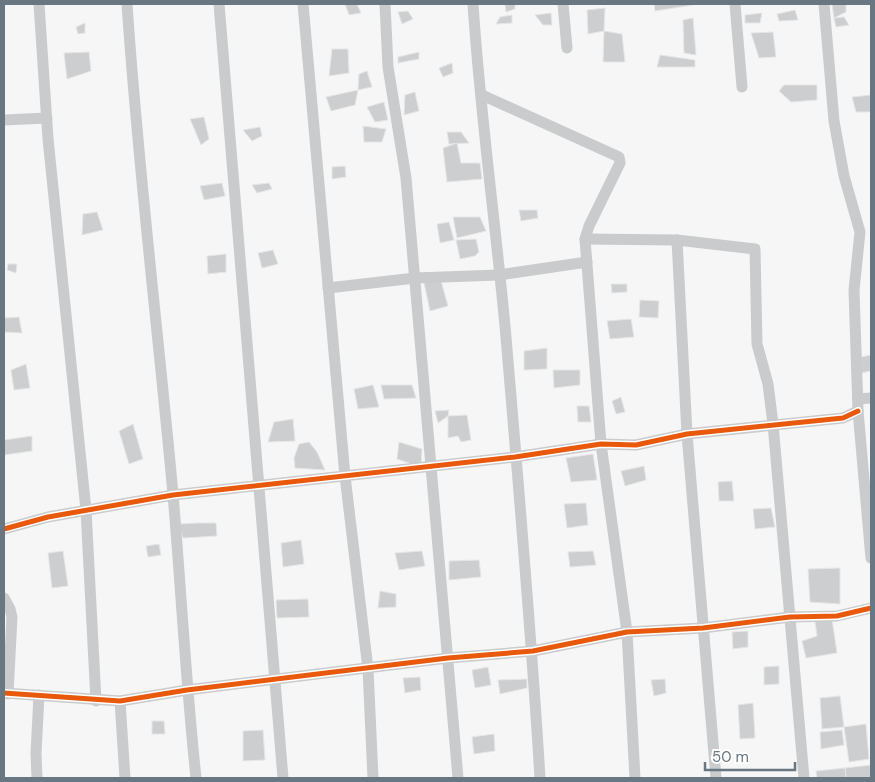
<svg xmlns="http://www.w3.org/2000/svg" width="875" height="782" viewBox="0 0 875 782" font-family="'DM Sans',sans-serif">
	<rect width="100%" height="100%" fill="#f6f6f6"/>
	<!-- building -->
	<g fill="#cdcecf" stroke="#e6e6e6">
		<path d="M345,4H357L361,13L349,15Z"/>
		<path d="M505,4H515V9L506,12Z"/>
		<path d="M654,4H692L693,5L655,11Z"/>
		<path d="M832,4H846V12L834,18Z"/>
		<path d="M605,8L604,31L588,34L587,10Z"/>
		<path d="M795,10L798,20L779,21L777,14Z"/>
		<path d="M408,11L413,19L402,24L398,12Z"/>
		<path d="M551,13L552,25H543L535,15Z"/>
		<path d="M762,13L760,23H745V15Z"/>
		<path d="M512,15V23L496,24L500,17Z"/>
		<path d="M844,17L849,25L836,27L834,18Z"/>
		<path d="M693,18L696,55L684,53L683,20Z"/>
		<path d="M85,23V33L78,34L76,27Z"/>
		<path d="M604,31L622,34L625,62H603Z"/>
		<path d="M773,32L776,57L759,58L751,33Z"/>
		<path d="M332,49H348L349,73L329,76Z"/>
		<path d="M89,52L91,71L67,79L64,53Z"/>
		<path d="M419,52V59L398,63V57Z"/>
		<path d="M660,55L695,60V67H657Z"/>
		<path d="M452,63L453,73L443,77L439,68Z"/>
		<path d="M367,71L372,87L358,90L359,74Z"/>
		<path d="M784,85H817V100L791,102L779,91Z"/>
		<path d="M358,90L355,105L331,111L326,97Z"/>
		<path d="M415,92L419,111L404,115L405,95Z"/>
		<path d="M871,95V112H856L852,97Z"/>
		<path d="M384,102L388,120L375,122L367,107Z"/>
		<path d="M204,117L209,139L201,145L190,119Z"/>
		<path d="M363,126L386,129L382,142H364Z"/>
		<path d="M260,127L262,136L252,141L243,130Z"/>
		<path d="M447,132H461L469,143L449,144Z"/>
		<path d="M457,143L461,163H480L482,179L447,182L443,148Z"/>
		<path d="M345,166L346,177L332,179V167Z"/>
		<path d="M222,183L225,196L204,200L200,186Z"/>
		<path d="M269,183L272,189L257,193L252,185Z"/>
		<path d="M519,210H537L538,218L521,221Z"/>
		<path d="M97,212L103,230L82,235L83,214Z"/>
		<path d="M453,217H480L486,231L457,238Z"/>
		<path d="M449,222L454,240L440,243L437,224Z"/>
		<path d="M476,239L479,252L475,256L460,259L456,240Z"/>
		<path d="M273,250L278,264L262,268L258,253Z"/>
		<path d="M226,254V272L208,274L207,256Z"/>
		<path d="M8,264H17L16,273L7,270Z"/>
		<path d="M440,277L448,306L430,311L423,278Z"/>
		<path d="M611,284H627V292L612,293Z"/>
		<path d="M640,300L659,301L658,318L639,317Z"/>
		<path d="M19,317L22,333L4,332V318Z"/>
		<path d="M631,319L634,337L610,339L607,321Z"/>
		<path d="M547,348V369L524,370V351Z"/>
		<path d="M871,355V371L861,373V357Z"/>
		<path d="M26,364L30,388L14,390L11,370Z"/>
		<path d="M553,370H580V385L554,388Z"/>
		<path d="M373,385L379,407L358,409L354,389Z"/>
		<path d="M381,385H412L416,398L384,399Z"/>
		<path d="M621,397L625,412L616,414L612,401Z"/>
		<path d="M577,406H589L591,422H578Z"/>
		<path d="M449,410L448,416L438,423L435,411Z"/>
		<path d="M467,415L471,440L461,442L458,436L448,438V416Z"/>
		<path d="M293,419L295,441L268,442L274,422Z"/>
		<path d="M133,424L143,459L129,464L119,431Z"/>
		<path d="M32,436V451L4,455V440Z"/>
		<path d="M309,442L317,452L325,470L295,468L294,458L299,444Z"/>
		<path d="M399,442L422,449L421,467L397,459Z"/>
		<path d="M593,454L597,480L571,482L566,458Z"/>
		<path d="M644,466L646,480L625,486L621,471Z"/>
		<path d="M732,481L734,501H719L718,482Z"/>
		<path d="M586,503L588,525L567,528L564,504Z"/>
		<path d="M771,508L775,527L755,529L753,509Z"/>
		<path d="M197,523H216L217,536L183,538L179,524Z"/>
		<path d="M301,540L304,564L283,567L281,543Z"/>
		<path d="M159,544L161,555L148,557L146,546Z"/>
		<path d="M63,551L68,586L52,588L48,553Z"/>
		<path d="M422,551L425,566L399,570L395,553Z"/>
		<path d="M593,551L596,565L570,567L568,552Z"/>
		<path d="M479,560L481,577L449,580V561Z"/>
		<path d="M840,568V604L810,602L808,569Z"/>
		<path d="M380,591L396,594V607L378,608Z"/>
		<path d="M308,599L309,617L277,618L276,600Z"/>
		<path d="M832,619L837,653L806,658L802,641L817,636L815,621Z"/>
		<path d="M748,631V647L733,649L732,632Z"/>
		<path d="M779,666V684L764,685V667Z"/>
		<path d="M488,667L491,685L475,688L472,670Z"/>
		<path d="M420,677L421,690L405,693L403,678Z"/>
		<path d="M527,679V688L500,694L498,680Z"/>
		<path d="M665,679L666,693L654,696L651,680Z"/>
		<path d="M840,696L844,727L822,729L820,698Z"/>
		<path d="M753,703L755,738L740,739L738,705Z"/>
		<path d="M152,721H164L165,734H152Z"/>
		<path d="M866,724L869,759L849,762L844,727Z"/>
		<path d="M263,730L265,760L243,761V731Z"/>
		<path d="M842,730L844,745L821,749L820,732Z"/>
		<path d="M494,734L495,751L474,754L472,737Z"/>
		<path d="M871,765V778H846L845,768Z"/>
		<path d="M845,768L846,778H817L816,771Z"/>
	</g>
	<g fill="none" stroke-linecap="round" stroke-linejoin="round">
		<!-- street -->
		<g stroke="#c9cbcc" stroke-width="11">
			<path d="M39,4L48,139L86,510L96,701"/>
			<path d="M127,4C138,168 158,330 173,494C181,589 186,684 196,778"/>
			<path d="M219,4L283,778"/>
			<path d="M303,4L345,476L368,669L373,778"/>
			<path d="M385,4L388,67L406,178L458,778"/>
			<path d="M473,4C480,112 495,219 505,326C518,477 531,628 540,778"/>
			<path d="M563,4L567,48"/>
			<path d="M735,4L742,87"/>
			<path d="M824,4L834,121L844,176L860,232L854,290L858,411L871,558"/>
			<path d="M482,95L619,157L620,163L589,226L585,239L601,444L627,632L635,778"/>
			<path d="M4,120L47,118"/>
			<path d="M585,239L677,240L755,249L757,344L768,384L773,424L804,778"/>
			<path d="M677,240L687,434L716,778"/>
			<path d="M328,288L415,278L499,275L587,262"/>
			<path d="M858,399L871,398"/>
			<path d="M4,529L48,517L173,495L515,457L601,444L636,445L687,434L843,418L858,411"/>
			<path d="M4,598L10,609L12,617L8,694"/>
			<path d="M4,693L120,701L187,690L448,658L533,651L627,632L703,628L790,617L837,616L871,608"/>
			<path d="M120,701L125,778"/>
			<path d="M37,778L36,753L39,695"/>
		</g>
		<defs>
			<g id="cycleway">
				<path d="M4,529L48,517L173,495L515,457L601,444L636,445L687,434L843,418L858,411"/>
				<path d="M4,693L120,701L187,690L448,658L533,651L627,632L703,628L790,617L837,616L871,608"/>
			</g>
		</defs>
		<!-- cycleway casing -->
		<use href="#cycleway" stroke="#fff" stroke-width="8"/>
		<!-- cycleway -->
		<use href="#cycleway" stroke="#e8590c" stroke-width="5"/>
	</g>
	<!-- border -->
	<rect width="875" height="782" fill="none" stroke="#697783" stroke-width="10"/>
	<!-- scale -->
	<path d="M705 762v8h90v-8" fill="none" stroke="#697783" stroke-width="2.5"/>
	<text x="712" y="762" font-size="15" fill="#697783" stroke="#ffffff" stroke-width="4" paint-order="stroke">50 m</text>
</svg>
